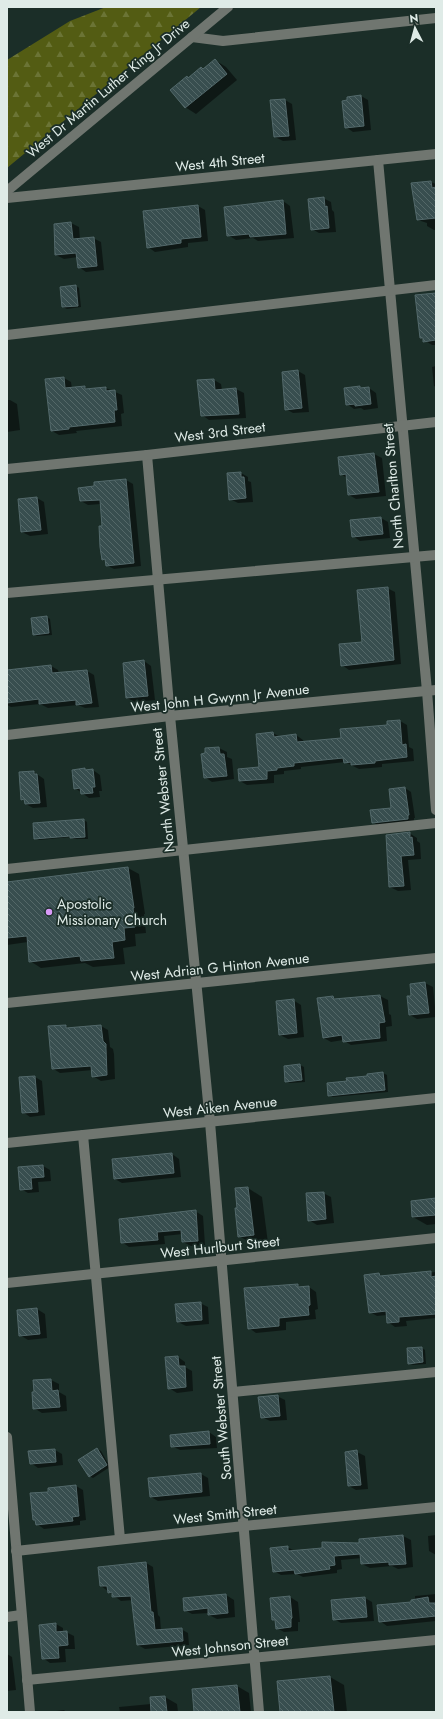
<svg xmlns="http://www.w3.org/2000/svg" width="443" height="1719" viewBox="0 0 443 1719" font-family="Jost,sans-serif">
	<defs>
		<pattern id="forest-firs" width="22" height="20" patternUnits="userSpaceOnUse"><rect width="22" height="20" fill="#535c13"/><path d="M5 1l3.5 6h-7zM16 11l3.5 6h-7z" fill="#6b7435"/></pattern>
		<pattern id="building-back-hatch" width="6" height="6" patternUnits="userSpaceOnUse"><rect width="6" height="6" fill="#384e4f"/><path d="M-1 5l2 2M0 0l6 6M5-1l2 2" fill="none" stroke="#546868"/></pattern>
	</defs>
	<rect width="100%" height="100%" fill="#1b2e28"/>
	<!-- forest -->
	<path fill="url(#forest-firs)" d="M106,7H201L7,168V60L70,21Z"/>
	<!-- shadow -->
	<g fill="#0007">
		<path d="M215,60L226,67L237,80L196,114L185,107L187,77L189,78L201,68L204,69Z"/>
		<path d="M361,96L368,100L371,130L353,132L346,127Z"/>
		<path d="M285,100L292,104L296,140L283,141L275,137Z"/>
		<path d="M431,182L436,184V230H434L427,226V223L418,220Z"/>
		<path d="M323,198L331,202L332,210L334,212L336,232L319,233L312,229Z"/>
		<path d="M283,201L290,206L294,238L258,241L253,238L236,240L228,235Z"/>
		<path d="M198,206L205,210L208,241L188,243V247L155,252L148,247Z"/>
		<path d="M71,223L79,227L80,240L93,238L101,242L104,270L86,272L79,267L78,257L64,259L56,255L55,225Z"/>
		<path d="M76,286L79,288L81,307L67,309L63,307Z"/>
		<path d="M436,294V345H432L421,338Z"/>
		<path d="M436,366V387L434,386L432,367Z"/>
		<path d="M298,371L305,375L309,412L293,413L286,409Z"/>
		<path d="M64,378L71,382L72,389L85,387L89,390L106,388L122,395L124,413L121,414L122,426L76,431L77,433L59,435L52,431Z"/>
		<path d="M214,380L221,384L222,390L236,389L244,393L246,418L209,420L202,415Z"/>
		<path d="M360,387L363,389L369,388L376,393L378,408L364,410L361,408L354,409L347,404Z"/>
		<path d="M7,400H10L17,404L20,430L7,432Z"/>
		<path d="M374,454L382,458L386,496L356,499L349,495L347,478L341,474Z"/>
		<path d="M241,473L248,477V481L251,482L253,502L238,503L230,499Z"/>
		<path d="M126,480L133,484L141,566L114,569L106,565V561L103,559V526L101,504L88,505L81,501L96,487Z"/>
		<path d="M37,498L44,502L48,534L30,536L22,532Z"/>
		<path d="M381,518L388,522L390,538L360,541L353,536Z"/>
		<path d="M387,588L395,592L401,664L349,670L342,665L363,643Z"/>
		<path d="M47,617L50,619L52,635L37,636L34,634Z"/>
		<path d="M144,661L151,666L155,700L135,702L127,698Z"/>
		<path d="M51,666L58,670L59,674L87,671L94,675L99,707L85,708L78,705L48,708L40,704L11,707L7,705V671Z"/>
		<path d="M400,721L407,725L409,747L413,749L414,761L382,764V767L359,769L345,762L301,767V769L284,771V774L274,775V783L247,785L240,781L260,768L273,733L280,737L296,735L303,740L304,743L342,739Z"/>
		<path d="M219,748L227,752V757L232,759L234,779L212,782L205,777L206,749Z"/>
		<path d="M93,770L100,775L102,791H99L100,797L89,798L75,788Z"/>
		<path d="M34,772L44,779L47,807L33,808L26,804V801L22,799Z"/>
		<path d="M405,788L411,792L415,818H414V823L379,826L373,822L392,809Z"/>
		<path d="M84,820L87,822L88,839H74L71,837L39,840L35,838Z"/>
		<path d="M409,833L417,838V841L420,843L421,859L408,860L411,890L398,891L390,887L387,836Z"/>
		<path d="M128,868L139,874L145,914H144L146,933L135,934L136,946L123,948L125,964L93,967L85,963L41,968L30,961L28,942L7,945V883Z"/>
		<path d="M425,983L433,987L436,1017L417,1019L410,1015L412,997L411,985Z"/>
		<path d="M380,996L388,1000L389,1014L391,1015L392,1026L386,1027L387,1041L351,1045L343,1040L331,1042L324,1038L333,997L338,1000Z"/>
		<path d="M293,1000L301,1005L304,1037L288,1039L280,1035Z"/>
		<path d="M66,1026L71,1029L101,1026L108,1030L110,1047L113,1049L114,1054L115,1079L101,1081L93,1076V1070L60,1073L52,1068Z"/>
		<path d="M300,1065L304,1067L305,1082L290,1083L286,1081Z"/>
		<path d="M383,1073L387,1075L388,1092L333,1097L329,1095L368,1077Z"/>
		<path d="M35,1077L42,1081L45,1115L30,1117L23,1112Z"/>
		<path d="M172,1154L179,1159L181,1177L122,1183L115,1179Z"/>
		<path d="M43,1166L50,1170L51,1181L38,1182L39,1192L28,1193L21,1189L19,1168Z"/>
		<path d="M248,1188L262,1197L268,1243L253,1244L239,1236L238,1209Z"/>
		<path d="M323,1193L331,1197L334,1223L317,1225L309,1220Z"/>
		<path d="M436,1200V1224L427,1225L413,1217Z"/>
		<path d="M195,1211L203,1216L205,1245L191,1246L183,1242V1234L164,1236L165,1244L129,1247L122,1242Z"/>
		<path d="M436,1272V1318L406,1321L407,1326L395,1327L388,1322L387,1315L377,1316L370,1312L379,1274L383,1277Z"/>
		<path d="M297,1285L302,1288L309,1287L316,1292L318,1309L315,1310L316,1319L286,1322V1330L256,1333L249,1328Z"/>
		<path d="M200,1303L208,1307L209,1324L186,1326L178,1322Z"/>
		<path d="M37,1309L45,1314L47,1338L28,1340L20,1335L18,1311Z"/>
		<path d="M422,1348L425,1350L426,1364L413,1365L409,1363Z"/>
		<path d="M178,1357L185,1362V1367L192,1371L193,1391L177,1393L169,1388Z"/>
		<path d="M51,1380L59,1384V1392L66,1396L67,1411L42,1413L34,1408V1381Z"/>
		<path d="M277,1396L285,1400L287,1420L270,1421L262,1417Z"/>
		<path d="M209,1432L216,1437L217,1448L180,1450L172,1446Z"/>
		<path d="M97,1449L101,1451L110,1467L93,1478L89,1476Z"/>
		<path d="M55,1450L62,1454L63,1465L38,1468L31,1463Z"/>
		<path d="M357,1452L365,1456L368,1489L356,1490L349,1486L346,1453Z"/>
		<path d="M201,1474L208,1478L210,1496L158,1501L151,1497Z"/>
		<path d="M76,1486L83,1490L86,1520L80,1521V1525L44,1529L37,1524L36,1521L34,1520L49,1492Z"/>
		<path d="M436,1535V1555L429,1551L428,1536Z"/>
		<path d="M403,1536L411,1540L413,1567L398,1569L392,1566L370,1568L362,1564V1558L341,1560L342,1569L337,1570V1573L303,1577L297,1574L281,1575L274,1571L287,1547L295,1551L360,1544V1540Z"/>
		<path d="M146,1563L153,1567L158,1615L160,1617L161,1631L181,1629L188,1633L189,1645L145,1649L138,1645L133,1600L121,1601L101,1586L99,1568Z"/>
		<path d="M436,1594V1621L387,1626L380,1621L412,1603L415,1600V1596Z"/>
		<path d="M226,1595L234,1600L235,1617L217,1619L209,1615V1613L192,1614L185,1610Z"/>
		<path d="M290,1597L298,1602L300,1622H298V1631L284,1632L277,1628L276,1622L273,1620L271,1599Z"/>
		<path d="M365,1598L372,1602L374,1621L341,1623L334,1619Z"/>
		<path d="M56,1624L63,1628V1632H66L74,1636L75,1649H65L66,1662L50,1663L43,1658Z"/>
		<path d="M7,1654L12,1657L16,1690L7,1691Z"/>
		<path d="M330,1677L344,1685L347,1712H281Z"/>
		<path d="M237,1686L249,1693L251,1712H195Z"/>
		<path d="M165,1697L177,1704L178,1712H120L119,1707L151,1704Z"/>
		<path d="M64,1710L66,1712H49Z"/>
	</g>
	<!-- building -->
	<g fill="url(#building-back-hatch)" stroke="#53696b">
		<path d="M215,59L227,74L185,108L170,90L187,76L188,78L201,67L203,69Z"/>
		<path d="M361,95L364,126L345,128L342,101L347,100V97Z"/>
		<path d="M285,99L289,136L274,137L270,100Z"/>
		<path d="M431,181L432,188L436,187V218L417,220L411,183Z"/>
		<path d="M324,197L325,207L327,206L329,228L311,230L308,199Z"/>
		<path d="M283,200L286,234L250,237L249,234L227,236L224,207Z"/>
		<path d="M198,205L201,237L181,239V243L147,248L143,211Z"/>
		<path d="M71,222L73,239L94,237L97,266L78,268L76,253L55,255L54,224Z"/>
		<path d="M76,285L78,306L62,307L60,287Z"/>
		<path d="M436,293V340L423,342V338H420L415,295Z"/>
		<path d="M298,370L302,408L285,410L282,372Z"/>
		<path d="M64,377L65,388L85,386V389L106,387V391L115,390L117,410H114L115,422L69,427V429L51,431L45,379Z"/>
		<path d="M214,379L215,390L236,388L239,414L201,416L197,380Z"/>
		<path d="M360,386V388L369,387L371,404L355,406V404L346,405L344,388Z"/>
		<path d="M374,453L379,492L348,495L346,474L340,475L338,457Z"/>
		<path d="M241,472V477H244L246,498L229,500L227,473Z"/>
		<path d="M126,479L134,563L106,566L105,559L102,560L100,547L99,526H102L100,500L80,501L78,488L94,486V482Z"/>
		<path d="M37,497L41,530L21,532L18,499Z"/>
		<path d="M381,517L383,534L352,537L350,520Z"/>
		<path d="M388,587L394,660L341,666L339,644L362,642L357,590Z"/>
		<path d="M47,616L49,633L33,635L31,618Z"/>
		<path d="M144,660L148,696L126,698L123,663Z"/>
		<path d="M51,665L52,673L87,670L92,703L76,705V700L39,704V699L7,703V670Z"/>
		<path d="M400,720L402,745L406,744L407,757L375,761V763L351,765V762L344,763L343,758L294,763V766L277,768V770L267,771V779L239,781L238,769L259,767L256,734L273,732L274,737L296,734L297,742L341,738L340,729L387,725V721Z"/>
		<path d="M219,747L220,754H224L227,776L204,778L201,754L205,753V748Z"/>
		<path d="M85,768V770L93,769L95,787H92L93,793L81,794L80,788L74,789L72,770Z"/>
		<path d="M34,771V774H37L40,803L25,804L24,799L21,800L19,772Z"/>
		<path d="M405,787L409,815H408V819L372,823L370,810L391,808L389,789Z"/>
		<path d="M84,819L85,837L70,838V836L34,839L33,823Z"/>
		<path d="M410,832V838L412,837L414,855L401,856L404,886L389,887L386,835Z"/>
		<path d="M128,867L134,908H133L135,927L124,928L125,940L112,942L114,958L81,961L80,956L29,962L27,936L7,938V882Z"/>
		<path d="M425,982L429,1013L409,1015L407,996H411L410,984Z"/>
		<path d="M380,995L385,1022L379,1023L380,1038L343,1042L342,1035L323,1038L317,998L333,996L334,999Z"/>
		<path d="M294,999L297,1033L279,1035L276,1001Z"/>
		<path d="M66,1025V1028L101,1025L103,1041L106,1044V1049L107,1075L92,1077L91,1066L52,1069L48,1026Z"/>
		<path d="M300,1064L302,1080L285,1082L284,1066Z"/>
		<path d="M383,1072L385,1090L328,1096L327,1083L347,1081L346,1078L367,1076V1074Z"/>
		<path d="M35,1076L38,1112L22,1113L19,1077Z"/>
		<path d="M172,1153L174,1173L114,1179L112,1159Z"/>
		<path d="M43,1165L44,1177L31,1178L32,1189L20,1190L18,1167Z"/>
		<path d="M248,1187L254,1235L238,1237L235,1208H237L235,1188Z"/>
		<path d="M324,1192L326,1219L308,1221L306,1193Z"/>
		<path d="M436,1198V1215L412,1217L411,1201Z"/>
		<path d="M196,1210L198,1241L182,1242L181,1230L157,1232L158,1240L121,1243L119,1219Z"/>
		<path d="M431,1271V1277L436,1276V1314L399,1317V1322L387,1323L386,1311L369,1313L364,1275L379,1273L380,1276Z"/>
		<path d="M298,1284V1287L309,1286L310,1305L308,1306L309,1315L279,1318V1326L248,1329L244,1288Z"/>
		<path d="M201,1302L202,1320L177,1322L175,1304Z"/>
		<path d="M37,1308L40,1334L19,1336L17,1310Z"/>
		<path d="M422,1347L423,1362L408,1364L407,1348Z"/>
		<path d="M178,1356L179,1366H185L186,1387L168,1389L165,1357Z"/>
		<path d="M51,1379L52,1391L58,1390L60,1407L33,1409L32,1392H34L33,1380Z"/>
		<path d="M278,1395L280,1416L261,1418L258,1397Z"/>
		<path d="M209,1431L210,1444L171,1447L170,1435Z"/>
		<path d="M97,1448L107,1465L89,1477L78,1460Z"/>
		<path d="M55,1449L56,1462L30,1464L28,1451Z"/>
		<path d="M357,1450L361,1485L348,1486L345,1452Z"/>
		<path d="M201,1473L202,1492L150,1497L148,1478Z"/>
		<path d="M76,1485L79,1516L72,1517L73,1521L36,1525L35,1520H33L30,1493L48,1492V1488Z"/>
		<path d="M403,1535L406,1564L389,1565V1562L361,1564L360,1554L334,1556L335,1565L329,1566L330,1569L295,1574L294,1570L273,1572L270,1548L288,1546V1551L322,1548V1542L359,1543V1539Z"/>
		<path d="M146,1562L151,1612H153L155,1630L182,1628L183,1641L137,1645L131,1596L112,1597V1592L108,1593L107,1586H100L98,1567Z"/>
		<path d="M226,1594L228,1613L208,1615V1608L184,1611L183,1598Z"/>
		<path d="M290,1596L292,1618L291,1619V1627L276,1629L275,1620H272L270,1598Z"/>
		<path d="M365,1597L367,1617L333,1620L331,1600Z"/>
		<path d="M428,1597L429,1603H436V1616L379,1622L377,1605L411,1602V1600Z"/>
		<path d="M56,1623V1632L67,1631L68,1645L58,1646L59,1658L42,1659L39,1625Z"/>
		<path d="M330,1676L334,1712H280L277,1681Z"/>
		<path d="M237,1685L240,1712H194L192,1689Z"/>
		<path d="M165,1696L167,1712H151L150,1697Z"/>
	</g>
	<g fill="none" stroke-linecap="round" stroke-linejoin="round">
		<!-- minor -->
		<g stroke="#707670" stroke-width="10">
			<path d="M192,37L223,41L436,18"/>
			<path d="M378,160L427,691L436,810"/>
			<path d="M7,191L228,7"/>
			<path d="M7,198L436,154"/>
			<path d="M7,335L436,285"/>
			<path d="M147,455L170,716L210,1122L259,1712"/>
			<path d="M7,469L147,455L436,422"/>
			<path d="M7,593L436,555"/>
			<path d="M7,735L170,716L436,690"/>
			<path d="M7,869L436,823"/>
			<path d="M7,1003L436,958"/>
			<path d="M83,1135L120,1539"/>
			<path d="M7,1143L436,1098"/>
			<path d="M7,1283L436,1238"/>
			<path d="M233,1392L436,1372"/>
			<path d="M7,1437L30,1712"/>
			<path d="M16,1551L244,1526L436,1507"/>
			<path d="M7,1617L21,1615"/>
			<path d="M27,1680L436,1640"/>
		</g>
	</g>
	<!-- markers -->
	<circle fill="#d99af8" stroke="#1b2e28" stroke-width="1.5" cx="49" cy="912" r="4"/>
	<g text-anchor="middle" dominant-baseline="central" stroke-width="3.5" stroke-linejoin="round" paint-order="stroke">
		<!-- street labels -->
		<g font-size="14" fill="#dfebe7" stroke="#1b2e28">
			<text transform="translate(108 88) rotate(-40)">West Dr Martin Luther King Jr Drive</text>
			<text transform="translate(220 162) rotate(-6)">West 4th Street</text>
			<text transform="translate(220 432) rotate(-7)">West 3rd Street</text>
			<text transform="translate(393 486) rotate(-95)">North Charlton Street</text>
			<text transform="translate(220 698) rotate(-6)">West John H Gwynn Jr Avenue</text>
			<text transform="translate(163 790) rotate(-96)">North Webster Street</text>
			<text transform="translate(220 967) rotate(-6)">West Adrian G Hinton Avenue</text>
			<text transform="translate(220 1107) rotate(-6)">West Aiken Avenue</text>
			<text transform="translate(220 1247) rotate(-6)">West Hurlburt Street</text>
			<text transform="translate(221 1418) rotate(-95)">South Webster Street</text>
			<text transform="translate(225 1514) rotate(-6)">West Smith Street</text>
			<text transform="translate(230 1646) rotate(-6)">West Johnson Street</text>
		</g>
		<!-- poi labels -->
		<g font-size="14" fill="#dfebe7" stroke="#1b2e28" text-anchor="start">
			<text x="57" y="904">Apostolic<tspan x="57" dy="16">Missionary Church</tspan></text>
		</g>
	</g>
	<!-- border -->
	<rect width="443" height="1719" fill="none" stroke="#dfebe7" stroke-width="16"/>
	<!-- north arrow -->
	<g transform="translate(415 28) rotate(354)" stroke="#1b2e28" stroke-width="3" paint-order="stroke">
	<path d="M0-3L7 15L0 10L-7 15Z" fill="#dfebe7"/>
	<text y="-6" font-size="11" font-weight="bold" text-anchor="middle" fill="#dfebe7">N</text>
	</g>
</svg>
